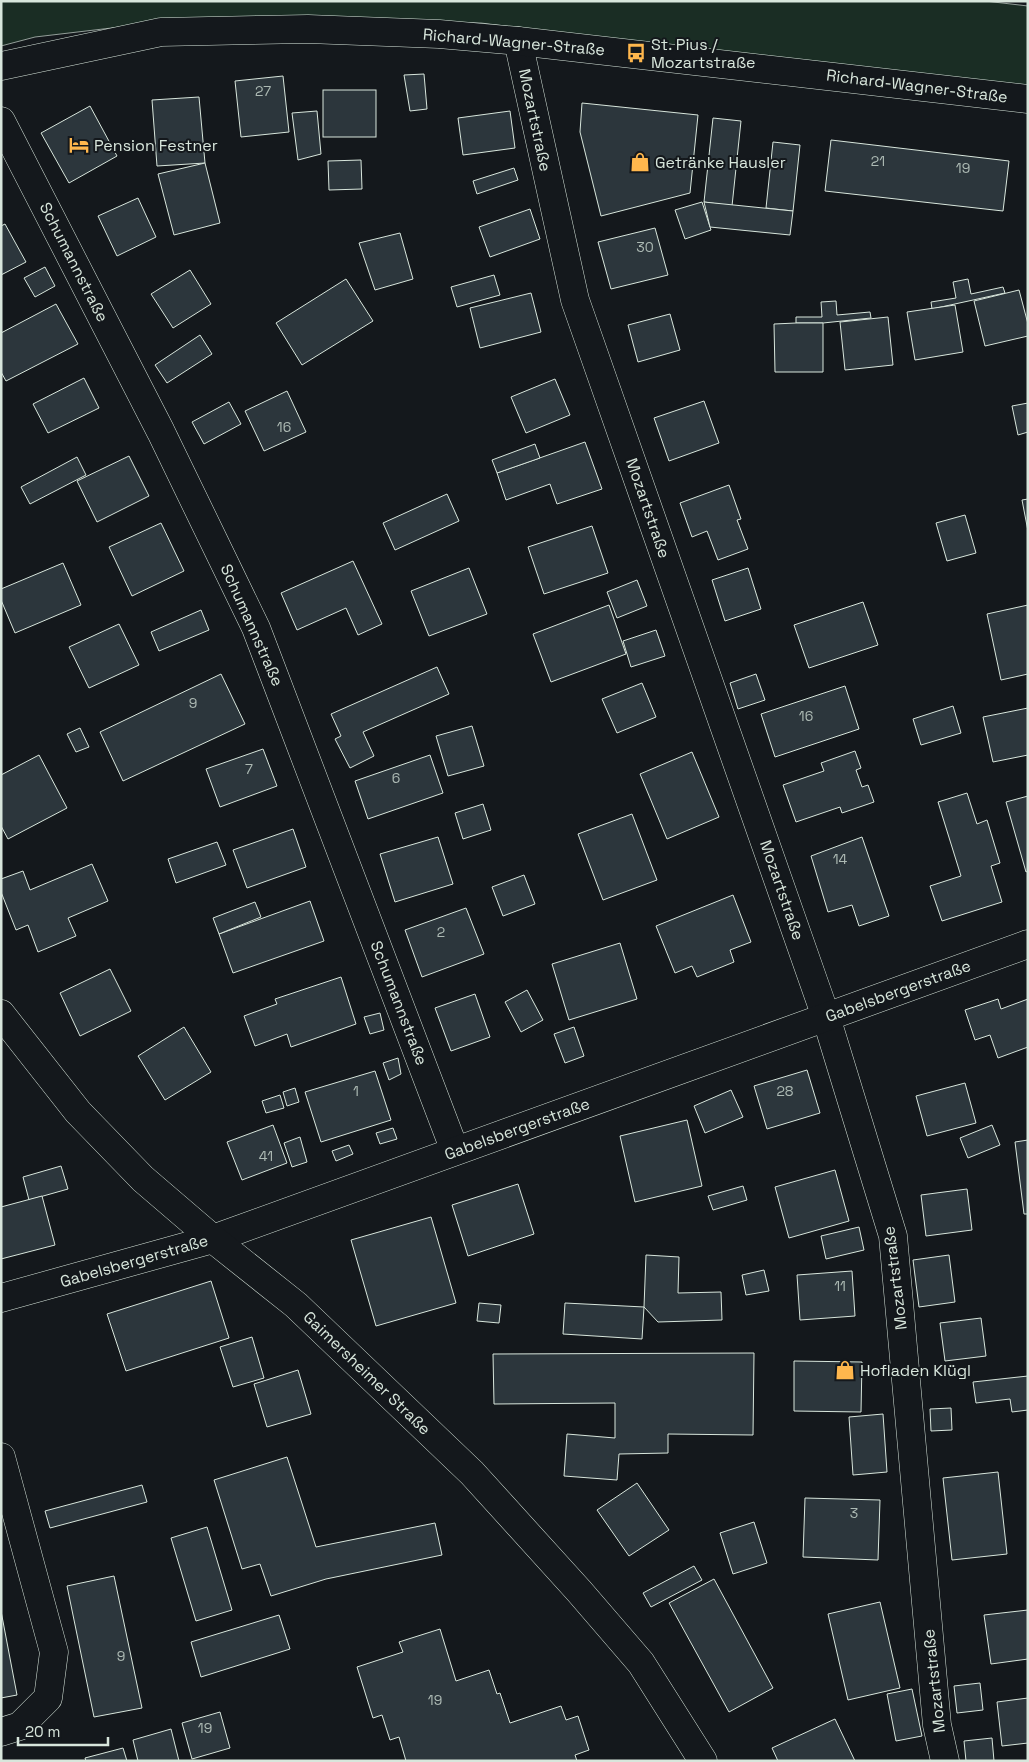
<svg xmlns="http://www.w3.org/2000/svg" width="1029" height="1762" viewBox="0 0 1029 1762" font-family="'Space Grotesk',sans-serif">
	<rect width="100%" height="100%" fill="#14181c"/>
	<!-- green -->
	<path fill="#1a2d24" stroke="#939e99" d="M1,1H985L1028,6V92L481,23L188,19L35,37L1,46Z"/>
	<!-- building -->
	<g fill="#2c363c" stroke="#d8e6dc">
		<path d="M424,74L427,109L410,111L404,75Z"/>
		<path d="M283,76L289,132L241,137L235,81Z"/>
		<rect x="323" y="90" width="53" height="47"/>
		<path d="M199,97L205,163L157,166L152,100Z"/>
		<path d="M582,103L698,115L690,193L601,216L580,132Z"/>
		<path d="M90,106L117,156L69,183L41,133Z"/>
		<path d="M317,111L321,154L298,160L292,113Z"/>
		<path d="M510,111L515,148L463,155L458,118Z"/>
		<path d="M713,118L741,121L732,206L704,202Z"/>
		<path d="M831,140L1009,161L1003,211L825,191Z"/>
		<path d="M773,142L800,145L793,211L766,208Z"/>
		<path d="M361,160L362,189L329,190L328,161Z"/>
		<path d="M205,163L220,223L174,235L158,174Z"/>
		<path d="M514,168L518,180L477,194L473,181Z"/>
		<path d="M138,198L156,237L117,256L98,216Z"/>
		<path d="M702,202L711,230L685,239L675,210Z"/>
		<path d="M704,202L793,211L790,235L710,227Z"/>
		<path d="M530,209L540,239L490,257L479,227Z"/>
		<path d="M5,224L26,262L1,275V226Z"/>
		<path d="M655,228L668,275L611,289L598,242Z"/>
		<path d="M400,233L413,279L375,290L359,243Z"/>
		<path d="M45,267L55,286L35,297L24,278Z"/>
		<path d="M190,270L211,304L173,328L151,294Z"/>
		<path d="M494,275L500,295L457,307L451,287Z"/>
		<path d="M346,279L373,321L302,365L276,323Z"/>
		<path d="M968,279L971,294L1003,287L1005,293L932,309L931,302L956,298L953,282Z"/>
		<path d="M1019,290L1028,324V336L985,346L974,301Z"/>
		<path d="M531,293L541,332L480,348L470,308Z"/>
		<path d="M836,301L837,315L870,312L871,318L823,323H796V317H822L821,302Z"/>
		<path d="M56,304L78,344L6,381L1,372V333Z"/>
		<path d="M955,305L963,352L915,360L907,312Z"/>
		<path d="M670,314L680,350L638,362L628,325Z"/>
		<path d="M888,317L893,365L845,370L840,322Z"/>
		<path d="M796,323H823V372H775L774,324Z"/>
		<path d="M200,335L212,354L167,383L155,365Z"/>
		<path d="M84,378L99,408L48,433L33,404Z"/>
		<path d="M555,379L570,415L526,433L511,397Z"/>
		<path d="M287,391L306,432L264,451L245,411Z"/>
		<path d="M704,401L719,443L669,461L654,418Z"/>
		<path d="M229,402L241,424L204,444L192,422Z"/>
		<path d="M1028,403V432L1018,435L1012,406Z"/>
		<path d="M585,442L602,489L557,504L550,484L506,500L497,473Z"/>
		<path d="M535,444L540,458L497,473L492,460Z"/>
		<path d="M129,456L149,496L97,522L77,481Z"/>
		<path d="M77,457L86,475L30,504L21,487Z"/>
		<path d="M729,485L741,519L737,520L748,549L718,560L707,531L692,537L680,503Z"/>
		<path d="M447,494L459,521L395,550L383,523Z"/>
		<path d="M1028,499V531L1022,500Z"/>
		<path d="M965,515L976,553L947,561L936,523Z"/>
		<path d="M161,523L184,571L132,596L109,547Z"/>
		<path d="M592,526L608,573L544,594L528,547Z"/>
		<path d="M353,561L382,624L358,635L346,608L297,630L281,593Z"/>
		<path d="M63,563L81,605L15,633L1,600V589Z"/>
		<path d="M469,568L487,614L429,636L411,591Z"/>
		<path d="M748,568L761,609L725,621L712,580Z"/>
		<path d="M637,580L647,606L617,618L607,592Z"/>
		<path d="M863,602L878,645L809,668L794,625Z"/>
		<path d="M609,605L626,654L551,682L533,634Z"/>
		<path d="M1028,605V674L1001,680L987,614Z"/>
		<path d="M201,610L209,630L159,651L151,632Z"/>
		<path d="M119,624L139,665L89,688L69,647Z"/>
		<path d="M656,630L665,656L631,667L623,641Z"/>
		<path d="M437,667L449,694L363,732L374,756L350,768L335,739L341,736L331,714Z"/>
		<path d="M221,674L245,724L123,781L100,732Z"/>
		<path d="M756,674L765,700L738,709L730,683Z"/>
		<path d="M642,683L656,717L617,733L602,699Z"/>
		<path d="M845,686L859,729L775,757L761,714Z"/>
		<path d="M953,706L961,733L921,745L913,719Z"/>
		<path d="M1028,708V755L993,762L983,717Z"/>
		<path d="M472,726L484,766L448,776L436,736Z"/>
		<path d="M80,728L89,747L76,752L67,734Z"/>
		<path d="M263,749L277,786L220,807L206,769Z"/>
		<path d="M855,751L861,768L856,770L862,787L868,785L874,802L842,813L840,807L796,822L783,785L824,771L821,763Z"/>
		<path d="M692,752L719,817L667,839L640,774Z"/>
		<path d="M39,755L67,808L8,839L1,826V775Z"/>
		<path d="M430,755L443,793L368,819L355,781Z"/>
		<path d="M967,793L977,824L987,820L1000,863L991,866L1002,902L942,921L930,886L961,876L938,802Z"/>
		<path d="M1028,796V871L1026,872L1006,802Z"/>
		<path d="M483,804L491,830L463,839L455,813Z"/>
		<path d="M632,814L657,880L603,900L578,834Z"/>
		<path d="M293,829L306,867L247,888L233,850Z"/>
		<path d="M438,837L453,884L395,902L380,854Z"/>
		<path d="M862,837L889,916L859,926L852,905L828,912L811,856Z"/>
		<path d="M217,842L226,865L176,883L168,859Z"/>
		<path d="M92,864L108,901L68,918L76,936L38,952L28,925L16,930L1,892V879L23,871L30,890Z"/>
		<path d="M524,875L535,904L503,916L492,887Z"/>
		<path d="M733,895L751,942L730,950L734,962L697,977L692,966L675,973L656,926Z"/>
		<path d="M310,901L324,941L233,973L219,934Z"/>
		<path d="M255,902L261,917L219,934L213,918Z"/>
		<path d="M466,908L484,954L422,977L405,930Z"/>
		<path d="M620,943L637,999L569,1020L552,964Z"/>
		<path d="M110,969L131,1011L80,1036L60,993Z"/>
		<path d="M341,977L356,1024L291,1047L287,1034L255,1046L244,1016L277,1004L275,999Z"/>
		<path d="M527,990L543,1020L521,1032L505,1002Z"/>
		<path d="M475,994L490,1037L451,1051L435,1008Z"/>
		<path d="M998,999L1001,1009L1028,999V1047L998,1058L990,1035L975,1040L965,1010Z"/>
		<path d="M380,1013L384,1030L370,1034L364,1017Z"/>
		<path d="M184,1027L211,1072L165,1100L138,1056Z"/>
		<path d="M574,1027L584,1056L565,1063L554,1034Z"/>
		<path d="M398,1058L401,1074L389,1080L383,1063Z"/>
		<path d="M807,1070L820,1113L767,1129L754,1086Z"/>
		<path d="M375,1071L391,1120L321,1142L305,1092Z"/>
		<path d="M965,1083L976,1123L927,1136L916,1096Z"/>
		<path d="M295,1088L299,1102L287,1106L283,1092Z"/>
		<path d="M731,1090L743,1117L705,1133L694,1106Z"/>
		<path d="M280,1095L284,1108L266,1113L262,1101Z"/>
		<path d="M687,1120L702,1186L635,1202L620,1136Z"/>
		<path d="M273,1125L287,1163L242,1180L227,1142Z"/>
		<path d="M992,1125L1000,1145L968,1158L960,1138Z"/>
		<path d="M393,1128L397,1139L380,1144L376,1133Z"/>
		<path d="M300,1137L307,1162L292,1167L284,1143Z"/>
		<path d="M1028,1140V1214H1024L1015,1142Z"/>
		<path d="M349,1145L353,1154L336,1161L332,1151Z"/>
		<path d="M61,1166L68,1189L29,1200L23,1177Z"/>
		<path d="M835,1170L849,1221L789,1238L775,1187Z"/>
		<path d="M518,1184L534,1234L468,1256L452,1205Z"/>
		<path d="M743,1186L747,1200L713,1210L708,1196Z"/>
		<path d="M967,1189L972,1230L926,1236L921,1195Z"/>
		<path d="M42,1196L55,1245L1,1259V1207Z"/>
		<path d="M431,1217L456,1303L376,1326L351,1240Z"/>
		<path d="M859,1227L864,1250L826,1259L821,1236Z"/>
		<path d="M646,1255L679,1257L678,1293L721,1292L722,1320L658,1322L644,1307Z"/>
		<path d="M949,1255L955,1302L919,1307L913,1260Z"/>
		<path d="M764,1270L769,1291L746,1295L742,1275Z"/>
		<path d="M852,1271L855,1316L800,1320L797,1275Z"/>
		<path d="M211,1281L229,1338L126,1371L107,1314Z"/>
		<path d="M479,1303L501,1305L499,1323L477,1321Z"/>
		<path d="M565,1303L644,1307L642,1339L563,1334Z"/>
		<path d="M981,1318L986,1356L945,1361L940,1323Z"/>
		<path d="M252,1337L264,1378L233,1387L220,1347Z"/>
		<path d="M754,1353L753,1435L668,1434V1453L619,1454L617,1480L564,1476L567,1434L615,1438V1403L494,1404L493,1354Z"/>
		<path d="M794,1361L862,1362L861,1412L794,1411Z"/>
		<path d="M298,1370L311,1414L267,1427L254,1384Z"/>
		<path d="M1028,1376V1410L1012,1412L1010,1399L976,1403L973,1382Z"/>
		<path d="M951,1408L952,1430L931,1431L930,1409Z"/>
		<path d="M883,1414L887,1472L853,1475L849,1417Z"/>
		<path d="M287,1457L316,1547L435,1523L442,1555L326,1579L271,1596L260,1564L242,1569L214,1480Z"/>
		<path d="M998,1472L1007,1554L952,1560L943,1478Z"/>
		<path d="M637,1483L669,1530L629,1556L597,1510Z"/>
		<path d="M142,1485L147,1502L50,1528L45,1511Z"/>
		<path d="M805,1498L880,1500L878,1560L803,1557Z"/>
		<path d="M754,1522L767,1563L733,1574L720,1533Z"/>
		<path d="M207,1527L232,1610L196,1621L171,1538Z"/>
		<path d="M694,1566L702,1580L651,1607L643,1593Z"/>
		<path d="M114,1576L142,1708L94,1717L67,1586Z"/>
		<path d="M714,1579L773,1688L729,1712L669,1603Z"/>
		<path d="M880,1602L900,1688L848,1700L828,1614Z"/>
		<path d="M1028,1610V1659L991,1664L984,1615Z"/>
		<path d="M1,1611L17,1695L1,1698Z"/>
		<path d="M279,1615L290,1649L201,1677L191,1642Z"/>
		<path d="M440,1629L456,1681L489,1670L497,1694L500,1693L510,1723L561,1706L566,1720L578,1716L589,1750L575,1755L577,1761H406L399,1737L390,1740L382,1715L373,1718L357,1667L403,1652L399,1642Z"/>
		<path d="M980,1683L983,1710L957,1713L954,1686Z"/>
		<path d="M912,1689L922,1736L896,1741L887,1694Z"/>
		<path d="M1028,1698V1743L1002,1746L997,1702Z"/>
		<path d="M220,1712L230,1748L192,1759L182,1723Z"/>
		<path d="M835,1719L855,1761H778L772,1748Z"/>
		<path d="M171,1729L179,1761H138L133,1740Z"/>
		<path d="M992,1738L994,1761H966L964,1741Z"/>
		<path d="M123,1748L127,1761H86L85,1758Z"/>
	</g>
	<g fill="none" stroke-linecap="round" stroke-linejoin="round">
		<defs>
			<g id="street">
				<path d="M518,41L575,300L826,1017L893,1236L937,1725L945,1761"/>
				<path d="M1,121L161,432L256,628L455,1151"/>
				<path d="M1,1298L213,1239L1028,944"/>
				<path d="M1,1457L54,1652L48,1698L20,1726L1,1732"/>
			</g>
			<path id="secondary" d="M1,1014L78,1112L143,1179L213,1239L296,1305L472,1473L579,1591L641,1663L703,1761"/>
			<path id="primary" d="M1,66L161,32L308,29L439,34L518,41L1028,99"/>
		</defs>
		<!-- street casing -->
		<use href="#street" stroke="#d8e6dc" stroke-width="29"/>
		<!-- secondary casing -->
		<use href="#secondary" stroke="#d8e6dc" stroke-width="29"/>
		<!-- primary casing -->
		<use href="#primary" stroke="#d8e6dc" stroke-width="29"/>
		<!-- street -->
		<use href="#street" stroke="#14181c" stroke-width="28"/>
		<!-- secondary -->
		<use href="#secondary" stroke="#14181c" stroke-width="28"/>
		<!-- primary -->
		<use href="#primary" stroke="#14181c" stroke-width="28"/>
	</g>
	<!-- icons -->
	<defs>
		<symbol id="bus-bare" viewBox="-9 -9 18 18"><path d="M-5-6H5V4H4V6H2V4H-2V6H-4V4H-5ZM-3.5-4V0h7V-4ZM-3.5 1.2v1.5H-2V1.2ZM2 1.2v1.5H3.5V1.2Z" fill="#ffb74d" stroke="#14181c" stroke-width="2.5" paint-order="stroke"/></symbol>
		<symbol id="hotel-bare" viewBox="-9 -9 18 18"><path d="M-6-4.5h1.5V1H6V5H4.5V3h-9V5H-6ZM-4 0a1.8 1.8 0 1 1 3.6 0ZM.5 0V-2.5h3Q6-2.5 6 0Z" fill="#ffb74d" stroke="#14181c" stroke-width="2.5" paint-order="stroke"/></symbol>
		<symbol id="shop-bare" viewBox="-9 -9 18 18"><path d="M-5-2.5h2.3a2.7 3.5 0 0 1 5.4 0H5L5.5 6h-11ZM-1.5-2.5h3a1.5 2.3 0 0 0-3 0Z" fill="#ffb74d" stroke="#14181c" stroke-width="2.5" paint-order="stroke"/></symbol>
	</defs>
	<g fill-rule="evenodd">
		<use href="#bus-bare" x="622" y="39" width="28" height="28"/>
		<use href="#hotel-bare" x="65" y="131" width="28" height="28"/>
		<use href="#shop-bare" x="626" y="148" width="28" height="28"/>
		<use href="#shop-bare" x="831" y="1356" width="28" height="28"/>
	</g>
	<g text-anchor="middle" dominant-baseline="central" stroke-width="4" stroke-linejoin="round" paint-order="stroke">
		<!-- number labels -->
		<g font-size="14" fill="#adbab4">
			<text x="263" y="91">27</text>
			<text x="878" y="161">21</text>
			<text x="963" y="168">19</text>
			<text x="645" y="247">30</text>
			<text x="284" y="427">16</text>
			<text x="193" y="703">9</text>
			<text x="806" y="716">16</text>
			<text x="249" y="769">7</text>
			<text x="396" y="778">6</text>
			<text x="840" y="859">14</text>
			<text x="441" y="932">2</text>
			<text x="356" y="1091">1</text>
			<text x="785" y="1091">28</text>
			<text x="266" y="1156">41</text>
			<text x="840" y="1286">11</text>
			<text x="854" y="1513">3</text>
			<text x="121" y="1656">9</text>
			<text x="435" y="1700">19</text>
			<text x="205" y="1728">19</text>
		</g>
		<!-- street labels -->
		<g font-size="16" fill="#d8e6dc" stroke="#14181c">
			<text transform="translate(514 42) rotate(5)">Richard-Wagner-Straße</text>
			<text transform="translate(917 86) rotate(7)">Richard-Wagner-Straße</text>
			<text transform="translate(535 120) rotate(78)">Mozartstraße</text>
			<text transform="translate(74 262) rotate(63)">Schumannstraße</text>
			<text transform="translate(648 508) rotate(71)">Mozartstraße</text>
			<text transform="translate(252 625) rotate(66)">Schumannstraße</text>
			<text transform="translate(782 890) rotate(71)">Mozartstraße</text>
			<text transform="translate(898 991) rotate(-20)">Gabelsbergerstraße</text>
			<text transform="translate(399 1003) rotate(69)">Schumannstraße</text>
			<text transform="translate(517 1129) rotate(-20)">Gabelsbergerstraße</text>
			<text transform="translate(134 1261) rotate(-16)">Gabelsbergerstraße</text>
			<text transform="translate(895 1278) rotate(-97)">Mozartstraße</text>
			<text transform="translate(367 1373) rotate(44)">Gaimersheimer Straße</text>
			<text transform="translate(934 1681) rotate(-96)">Mozartstraße</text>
		</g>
		<!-- poi labels -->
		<g font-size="16" fill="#d8e6dc" stroke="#14181c" text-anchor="start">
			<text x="651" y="44">St. Pius /<tspan x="651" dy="18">Mozartstraße</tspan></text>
			<text x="94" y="145">Pension Festner</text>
			<text x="655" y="162">Getränke Hausler</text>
			<text x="860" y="1370">Hofladen Klügl</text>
		</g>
	</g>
	<!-- border -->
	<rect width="1029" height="1762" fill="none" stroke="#d8e6dc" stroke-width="5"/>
	<!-- scale -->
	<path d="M18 1737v8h90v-8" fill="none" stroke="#d8e6dc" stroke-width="2.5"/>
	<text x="25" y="1737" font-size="15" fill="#d8e6dc" stroke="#14181c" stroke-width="4" paint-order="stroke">20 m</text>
</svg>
